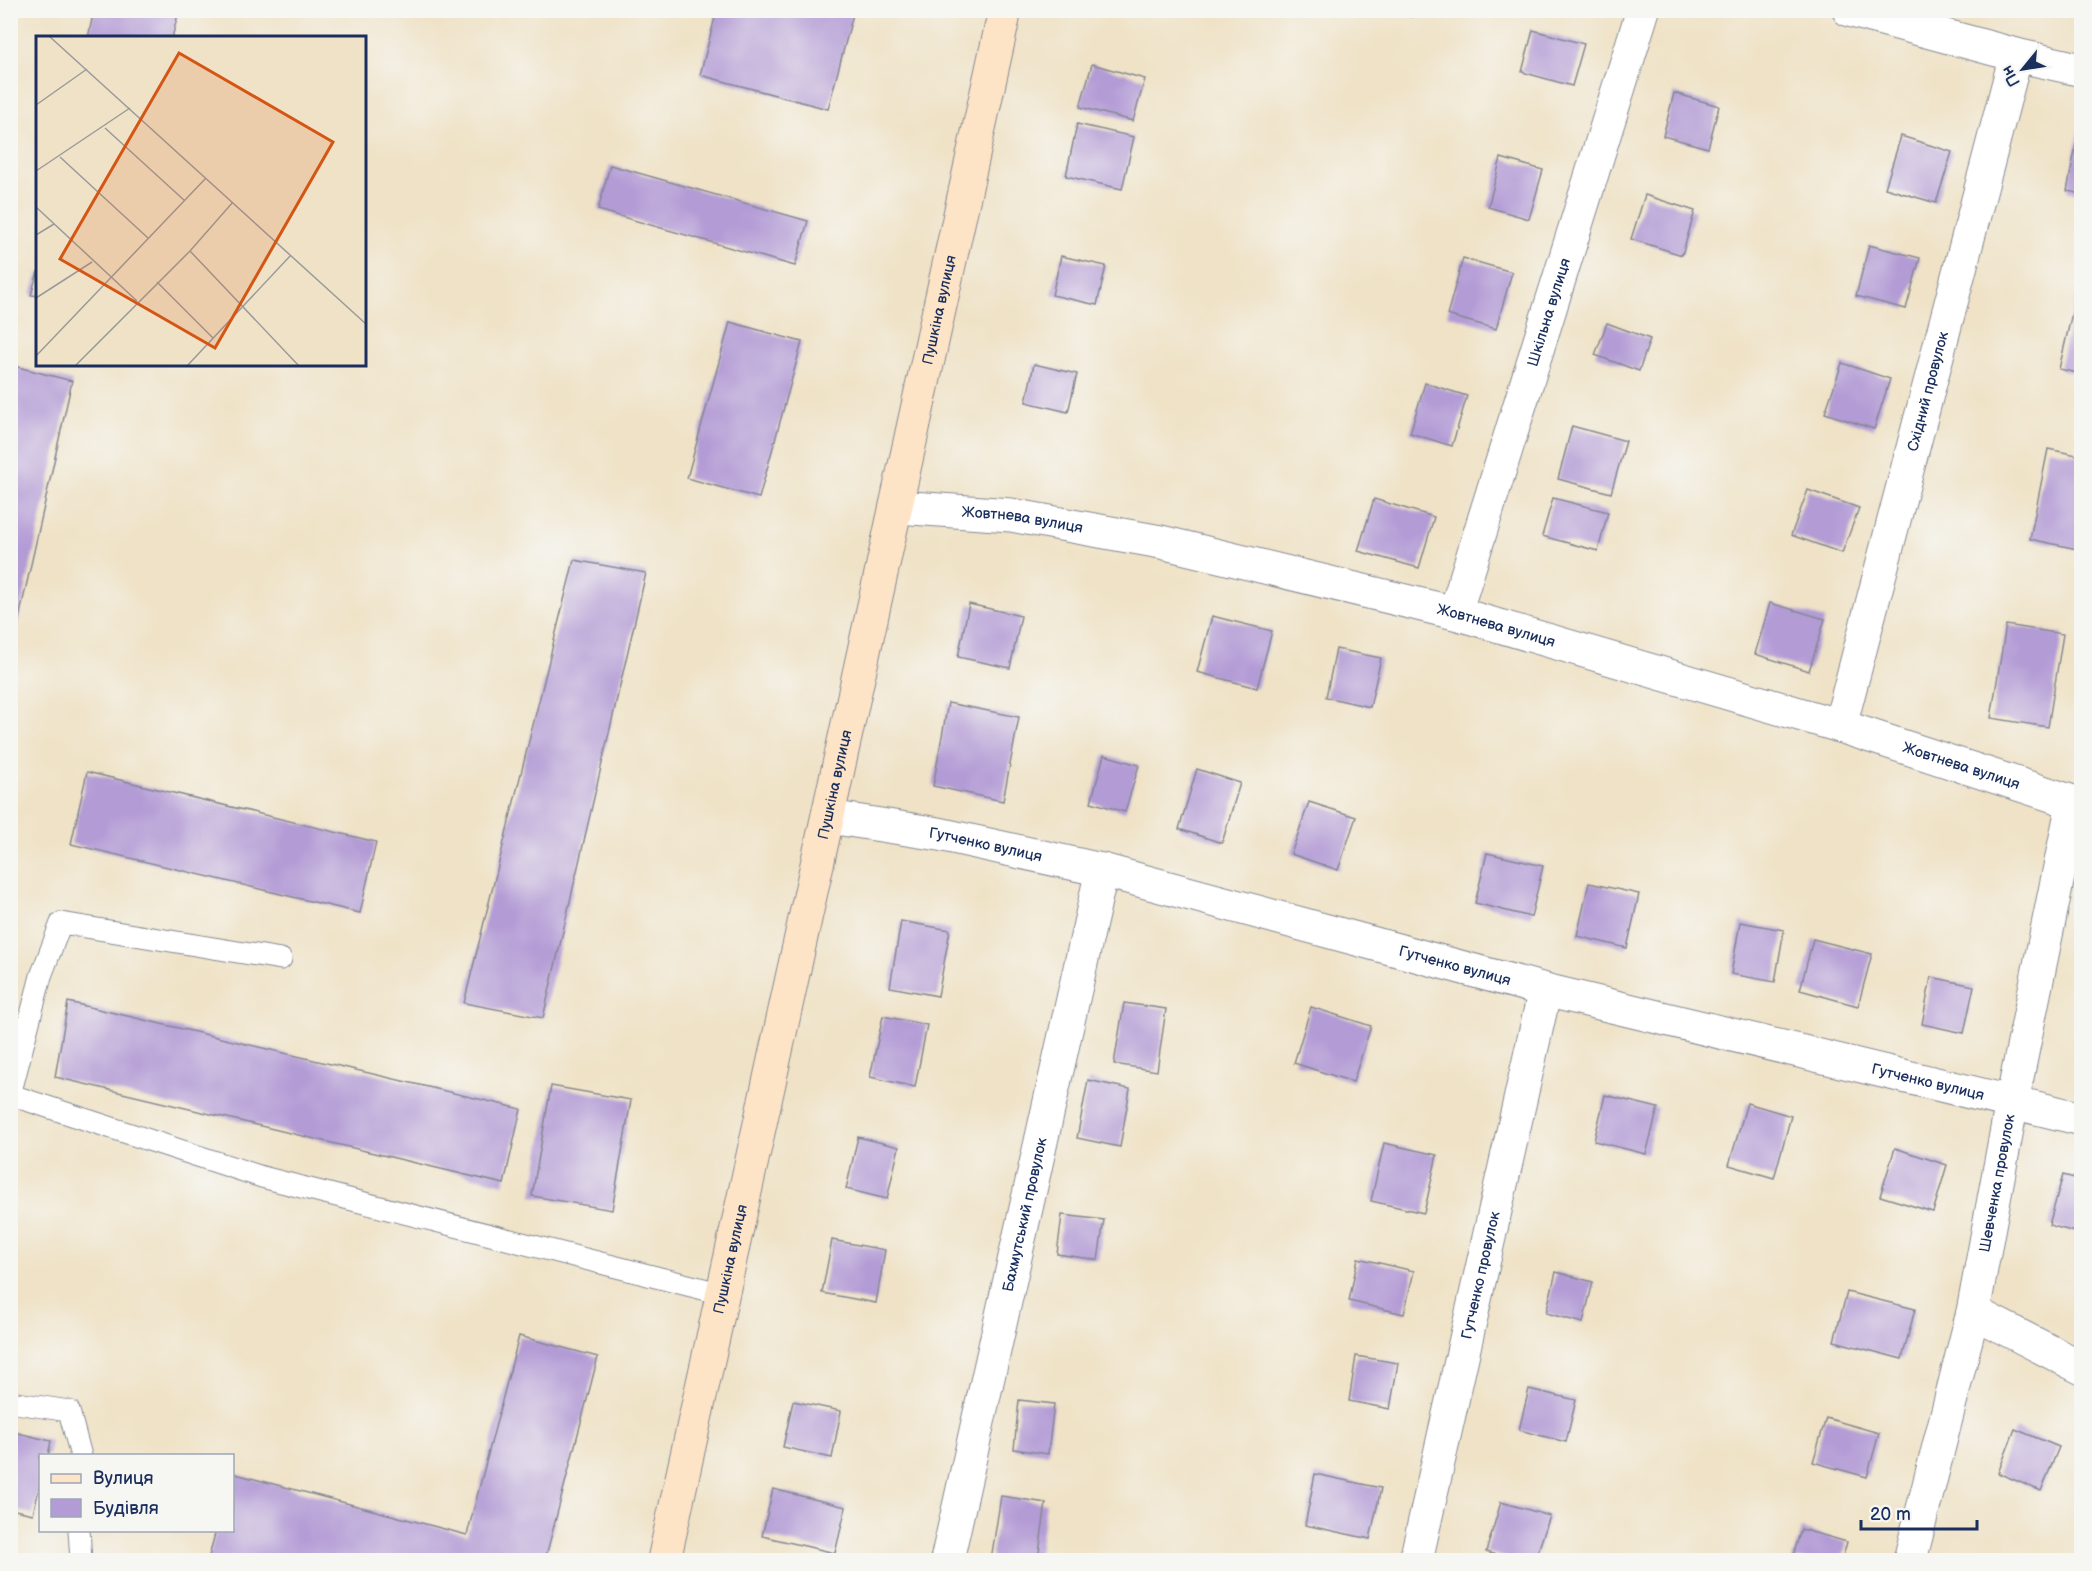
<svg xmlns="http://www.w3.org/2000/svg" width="2092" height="1571" viewBox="0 0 2092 1571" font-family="'Balsamiq Sans',sans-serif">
	<rect width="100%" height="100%" fill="#f6f6f2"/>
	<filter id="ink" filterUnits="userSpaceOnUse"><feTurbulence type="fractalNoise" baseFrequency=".0167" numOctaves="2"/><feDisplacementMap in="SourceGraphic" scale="12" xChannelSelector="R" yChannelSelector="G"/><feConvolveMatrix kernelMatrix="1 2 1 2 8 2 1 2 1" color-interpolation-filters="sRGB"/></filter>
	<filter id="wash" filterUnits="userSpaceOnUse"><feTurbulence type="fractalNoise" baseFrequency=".008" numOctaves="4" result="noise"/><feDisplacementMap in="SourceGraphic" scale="24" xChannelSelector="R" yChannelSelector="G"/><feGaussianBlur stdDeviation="1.35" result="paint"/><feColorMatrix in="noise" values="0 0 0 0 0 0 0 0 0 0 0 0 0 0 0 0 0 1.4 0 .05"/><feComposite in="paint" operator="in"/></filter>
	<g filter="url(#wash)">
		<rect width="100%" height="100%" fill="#efe2c6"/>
		<g id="blocks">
			<!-- building -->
			<g fill="#b39bd5">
				<path d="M94,10H179L172,38H88Z"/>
				<path d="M717,10H854L828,109L700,75Z"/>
				<path d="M1389,10H1412L1411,17Z"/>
				<path d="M1533,30L1584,44L1572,86L1522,72Z"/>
				<path d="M1092,64L1145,79L1133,121L1080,107Z"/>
				<path d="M1674,93L1719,106L1708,148L1663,136Z"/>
				<path d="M1077,124L1134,137L1122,189L1066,176Z"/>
				<path d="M2079,130L2082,131V194L2067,191Z"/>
				<path d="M1901,136L1952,152L1936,203L1885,188Z"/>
				<path d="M1501,158L1543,170L1529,219L1488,207Z"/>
				<path d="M610,165L808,221L795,266L598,210Z"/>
				<path d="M1645,195L1695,211L1682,255L1631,239Z"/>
				<path d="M1869,245L1920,258L1906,309L1856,296Z"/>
				<path d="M1061,256L1106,266L1097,305L1052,295Z"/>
				<path d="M1463,258L1512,272L1496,329L1447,315Z"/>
				<path d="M38,271V296L31,295Z"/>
				<path d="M2078,287L2082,288V374L2059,369Z"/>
				<path d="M730,322L802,342L759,498L687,478Z"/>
				<path d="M1607,323L1650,339L1639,371L1595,355Z"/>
				<path d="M1842,363L1890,379L1874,429L1825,413Z"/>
				<path d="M1034,364L1077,374L1068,412L1026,402Z"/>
				<path d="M14,366L72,381L11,654L10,379Z"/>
				<path d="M1425,383L1467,396L1452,446L1410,433Z"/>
				<path d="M1572,426L1626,441L1611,493L1558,479Z"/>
				<path d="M2048,449L2082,456V550L2030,539Z"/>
				<path d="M1808,490L1859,508L1842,553L1791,535Z"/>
				<path d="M1553,498L1608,512L1598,551L1542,536Z"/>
				<path d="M1374,499L1434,517L1419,568L1358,551Z"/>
				<path d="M574,560L646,573L543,1018L464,1003Z"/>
				<path d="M1770,603L1825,619L1809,671L1755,654Z"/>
				<path d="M969,604L1021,616L1010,668L958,657Z"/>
				<path d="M1212,616L1272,631L1257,688L1197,672Z"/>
				<path d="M2006,625L2063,634L2048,727L1991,718Z"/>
				<path d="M1336,649L1381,658L1370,707L1326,697Z"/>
				<path d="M948,703L1019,717L1003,801L933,786Z"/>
				<path d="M1104,755L1139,765L1125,812L1091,802Z"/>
				<path d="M1197,769L1240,783L1222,843L1179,829Z"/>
				<path d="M87,772L376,842L360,913L71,844Z"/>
				<path d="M1309,802L1356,817L1338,870L1291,854Z"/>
				<path d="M1487,853L1543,866L1531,917L1475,903Z"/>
				<path d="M1589,883L1639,894L1627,948L1577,936Z"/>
				<path d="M901,921L950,930L938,996L890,987Z"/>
				<path d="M1740,922L1784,930L1775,982L1731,974Z"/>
				<path d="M1813,939L1872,954L1858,1006L1800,990Z"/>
				<path d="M1931,977L1974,986L1964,1033L1922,1024Z"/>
				<path d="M68,1002L521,1109L504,1184L55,1077Z"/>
				<path d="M1124,1003L1166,1009L1157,1071L1114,1064Z"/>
				<path d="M1311,1007L1371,1026L1353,1082L1294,1063Z"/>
				<path d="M883,1016L927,1025L915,1087L870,1077Z"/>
				<path d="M1088,1080L1130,1089L1120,1147L1077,1138Z"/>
				<path d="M551,1086L631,1100L612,1210L532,1196Z"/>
				<path d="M1605,1095L1658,1108L1646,1154L1594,1141Z"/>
				<path d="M1747,1103L1791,1116L1774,1178L1729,1165Z"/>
				<path d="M858,1137L899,1147L887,1199L846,1189Z"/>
				<path d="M1384,1143L1437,1155L1424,1213L1371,1201Z"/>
				<path d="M1895,1148L1947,1165L1933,1212L1880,1196Z"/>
				<path d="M2063,1175L2082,1180V1234L2049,1225Z"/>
				<path d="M1062,1215L1104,1220L1098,1260L1057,1254Z"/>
				<path d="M832,1240L885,1250L876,1303L822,1293Z"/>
				<path d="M1358,1258L1414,1271L1404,1314L1349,1301Z"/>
				<path d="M1556,1272L1593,1282L1583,1323L1546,1313Z"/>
				<path d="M1847,1292L1915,1309L1902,1359L1834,1341Z"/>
				<path d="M519,1336L598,1357L545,1560H208L216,1530H232V1473L467,1535Z"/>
				<path d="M1356,1356L1398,1363L1390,1409L1349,1401Z"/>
				<path d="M1529,1389L1576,1400L1566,1442L1519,1430Z"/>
				<path d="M1019,1400L1054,1404L1048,1454L1014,1449Z"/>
				<path d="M793,1401L841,1411L832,1458L783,1447Z"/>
				<path d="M1826,1418L1879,1433L1867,1477L1813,1462Z"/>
				<path d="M2015,1429L2059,1447L2041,1491L1998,1473Z"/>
				<path d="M10,1431L51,1441L48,1456H40V1485L33,1514L10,1509Z"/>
				<path d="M1315,1474L1381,1488L1370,1539L1305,1525Z"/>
				<path d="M773,1489L846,1507L835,1553L762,1536Z"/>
				<path d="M1001,1496L1046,1503L1038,1560H991Z"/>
				<path d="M1501,1502L1550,1516L1535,1560H1513L1486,1552Z"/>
				<path d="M1801,1529L1847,1542L1842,1560H1792Z"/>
			</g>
		</g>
	</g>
	<g filter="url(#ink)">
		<use href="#blocks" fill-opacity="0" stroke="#858892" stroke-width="1.5"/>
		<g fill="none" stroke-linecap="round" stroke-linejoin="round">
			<defs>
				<g id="lane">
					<path d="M10,1095L41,976L61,923L281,959"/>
					<path d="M11,1095L262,1177L723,1294"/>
					<path d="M10,1402L69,1411L81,1456"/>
					<path d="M79,1530L81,1560"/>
				</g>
				<g id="street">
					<path d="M1849,10L2016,55L2082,70"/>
					<path id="s1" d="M897,507L1011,515L1161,542L1455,613L1840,726L2082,805"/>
					<path id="s2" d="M1455,613L1643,10"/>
					<path id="s3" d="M1840,726L2016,55"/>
					<path id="s4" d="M829,817L939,834L1102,870L1545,990L2082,1119"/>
					<path d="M1973,1312L2082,1368"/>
					<path id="s5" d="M947,1560L1102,870"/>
					<path id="s6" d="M1416,1560L1545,990"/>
					<path id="s7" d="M1910,1560L1973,1312L2012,1102L2073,803"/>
				</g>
				<g id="secondary">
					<path id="s8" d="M664,1560L1005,10"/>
				</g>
			</defs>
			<!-- lane casing -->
			<use href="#lane" stroke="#858892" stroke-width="23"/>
			<!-- street casing -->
			<use href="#street" stroke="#858892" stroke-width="35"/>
			<!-- secondary casing -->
			<use href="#secondary" stroke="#858892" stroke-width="35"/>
			<!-- lane -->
			<use href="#lane" stroke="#fff" stroke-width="21"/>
			<!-- street -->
			<use href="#street" stroke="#fff" stroke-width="33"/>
			<!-- secondary -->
			<use href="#secondary" stroke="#fee4c6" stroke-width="33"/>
		</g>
	</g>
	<g text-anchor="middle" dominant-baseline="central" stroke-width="4.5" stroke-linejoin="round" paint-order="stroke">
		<!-- street labels -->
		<g font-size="15" fill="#1b2f5e" stroke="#f6f6f2">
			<text stroke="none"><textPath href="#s8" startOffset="1280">Пушкіна вулиця</textPath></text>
			<text stroke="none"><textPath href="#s2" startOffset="315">Шкільна вулиця</textPath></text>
			<text stroke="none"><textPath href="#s3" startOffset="346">Східний провулок</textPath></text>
			<text stroke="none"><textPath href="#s1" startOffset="126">Жовтнева вулиця</textPath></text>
			<text stroke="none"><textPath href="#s1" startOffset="612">Жовтнева вулиця</textPath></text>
			<text stroke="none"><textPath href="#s1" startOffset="1098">Жовтнева вулиця</textPath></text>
			<text stroke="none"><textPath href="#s8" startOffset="794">Пушкіна вулиця</textPath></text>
			<text stroke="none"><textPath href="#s4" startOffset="159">Гутченко вулиця</textPath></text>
			<text stroke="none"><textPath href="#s4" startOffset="644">Гутченко вулиця</textPath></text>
			<text stroke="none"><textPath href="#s4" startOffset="1131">Гутченко вулиця</textPath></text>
			<text stroke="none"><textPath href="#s7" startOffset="387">Шевченка провулок</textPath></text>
			<text stroke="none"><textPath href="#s5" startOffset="354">Бахмутський провулок</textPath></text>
			<text stroke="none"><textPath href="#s8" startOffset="308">Пушкіна вулиця</textPath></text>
			<text stroke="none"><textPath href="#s6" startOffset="292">Гутченко провулок</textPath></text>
		</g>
	</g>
	<!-- overview -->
	<g transform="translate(36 36)">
		<rect width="330" height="330" fill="#efe2c6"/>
		<path fill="none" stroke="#9a9a9c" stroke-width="1.5" d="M13,0L330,288M0,69L51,33M69,92L149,165M24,121L112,202M0,135L94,72M0,171L101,265M0,199L18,188M154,215L263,330M121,246L177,302M0,262L56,226M0,320L170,142M39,330L154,215L197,166M151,330L255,219"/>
		<path fill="#d45514" fill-opacity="0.15" stroke="#d45514" stroke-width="3" d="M143,17L297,106L179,312L24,223Z"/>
		<rect width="330" height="330" fill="none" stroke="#1b2f5e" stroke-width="3"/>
	</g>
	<!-- margin -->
	<rect width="2092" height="1571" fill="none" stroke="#f6f6f2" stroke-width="36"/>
	<!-- legend -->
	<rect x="39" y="1454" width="195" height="78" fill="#f6f6f2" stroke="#9ea6b7" stroke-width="1.5"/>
	<rect x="51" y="1474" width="30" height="9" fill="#fee4c6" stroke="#9ea6b7" stroke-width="1.5"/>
	<text x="93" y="1484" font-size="18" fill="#1b2f5e">Вулиця</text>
	<rect x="51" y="1499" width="30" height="18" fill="#b39bd5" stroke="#9ea6b7" stroke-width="1.5"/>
	<text x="93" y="1514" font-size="18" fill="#1b2f5e">Будівля</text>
	<!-- north arrow -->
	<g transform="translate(2023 69) rotate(240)" stroke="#f6f6f2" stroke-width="4.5" paint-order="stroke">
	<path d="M0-4.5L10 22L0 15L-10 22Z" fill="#1b2f5e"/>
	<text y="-9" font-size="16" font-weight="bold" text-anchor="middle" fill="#1b2f5e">Пн</text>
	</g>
	<!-- scale -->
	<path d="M1861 1520v9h116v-9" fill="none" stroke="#1b2f5e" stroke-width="3"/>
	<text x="1870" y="1520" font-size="18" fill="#1b2f5e" stroke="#f6f6f2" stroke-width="4.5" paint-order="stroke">20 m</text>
</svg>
